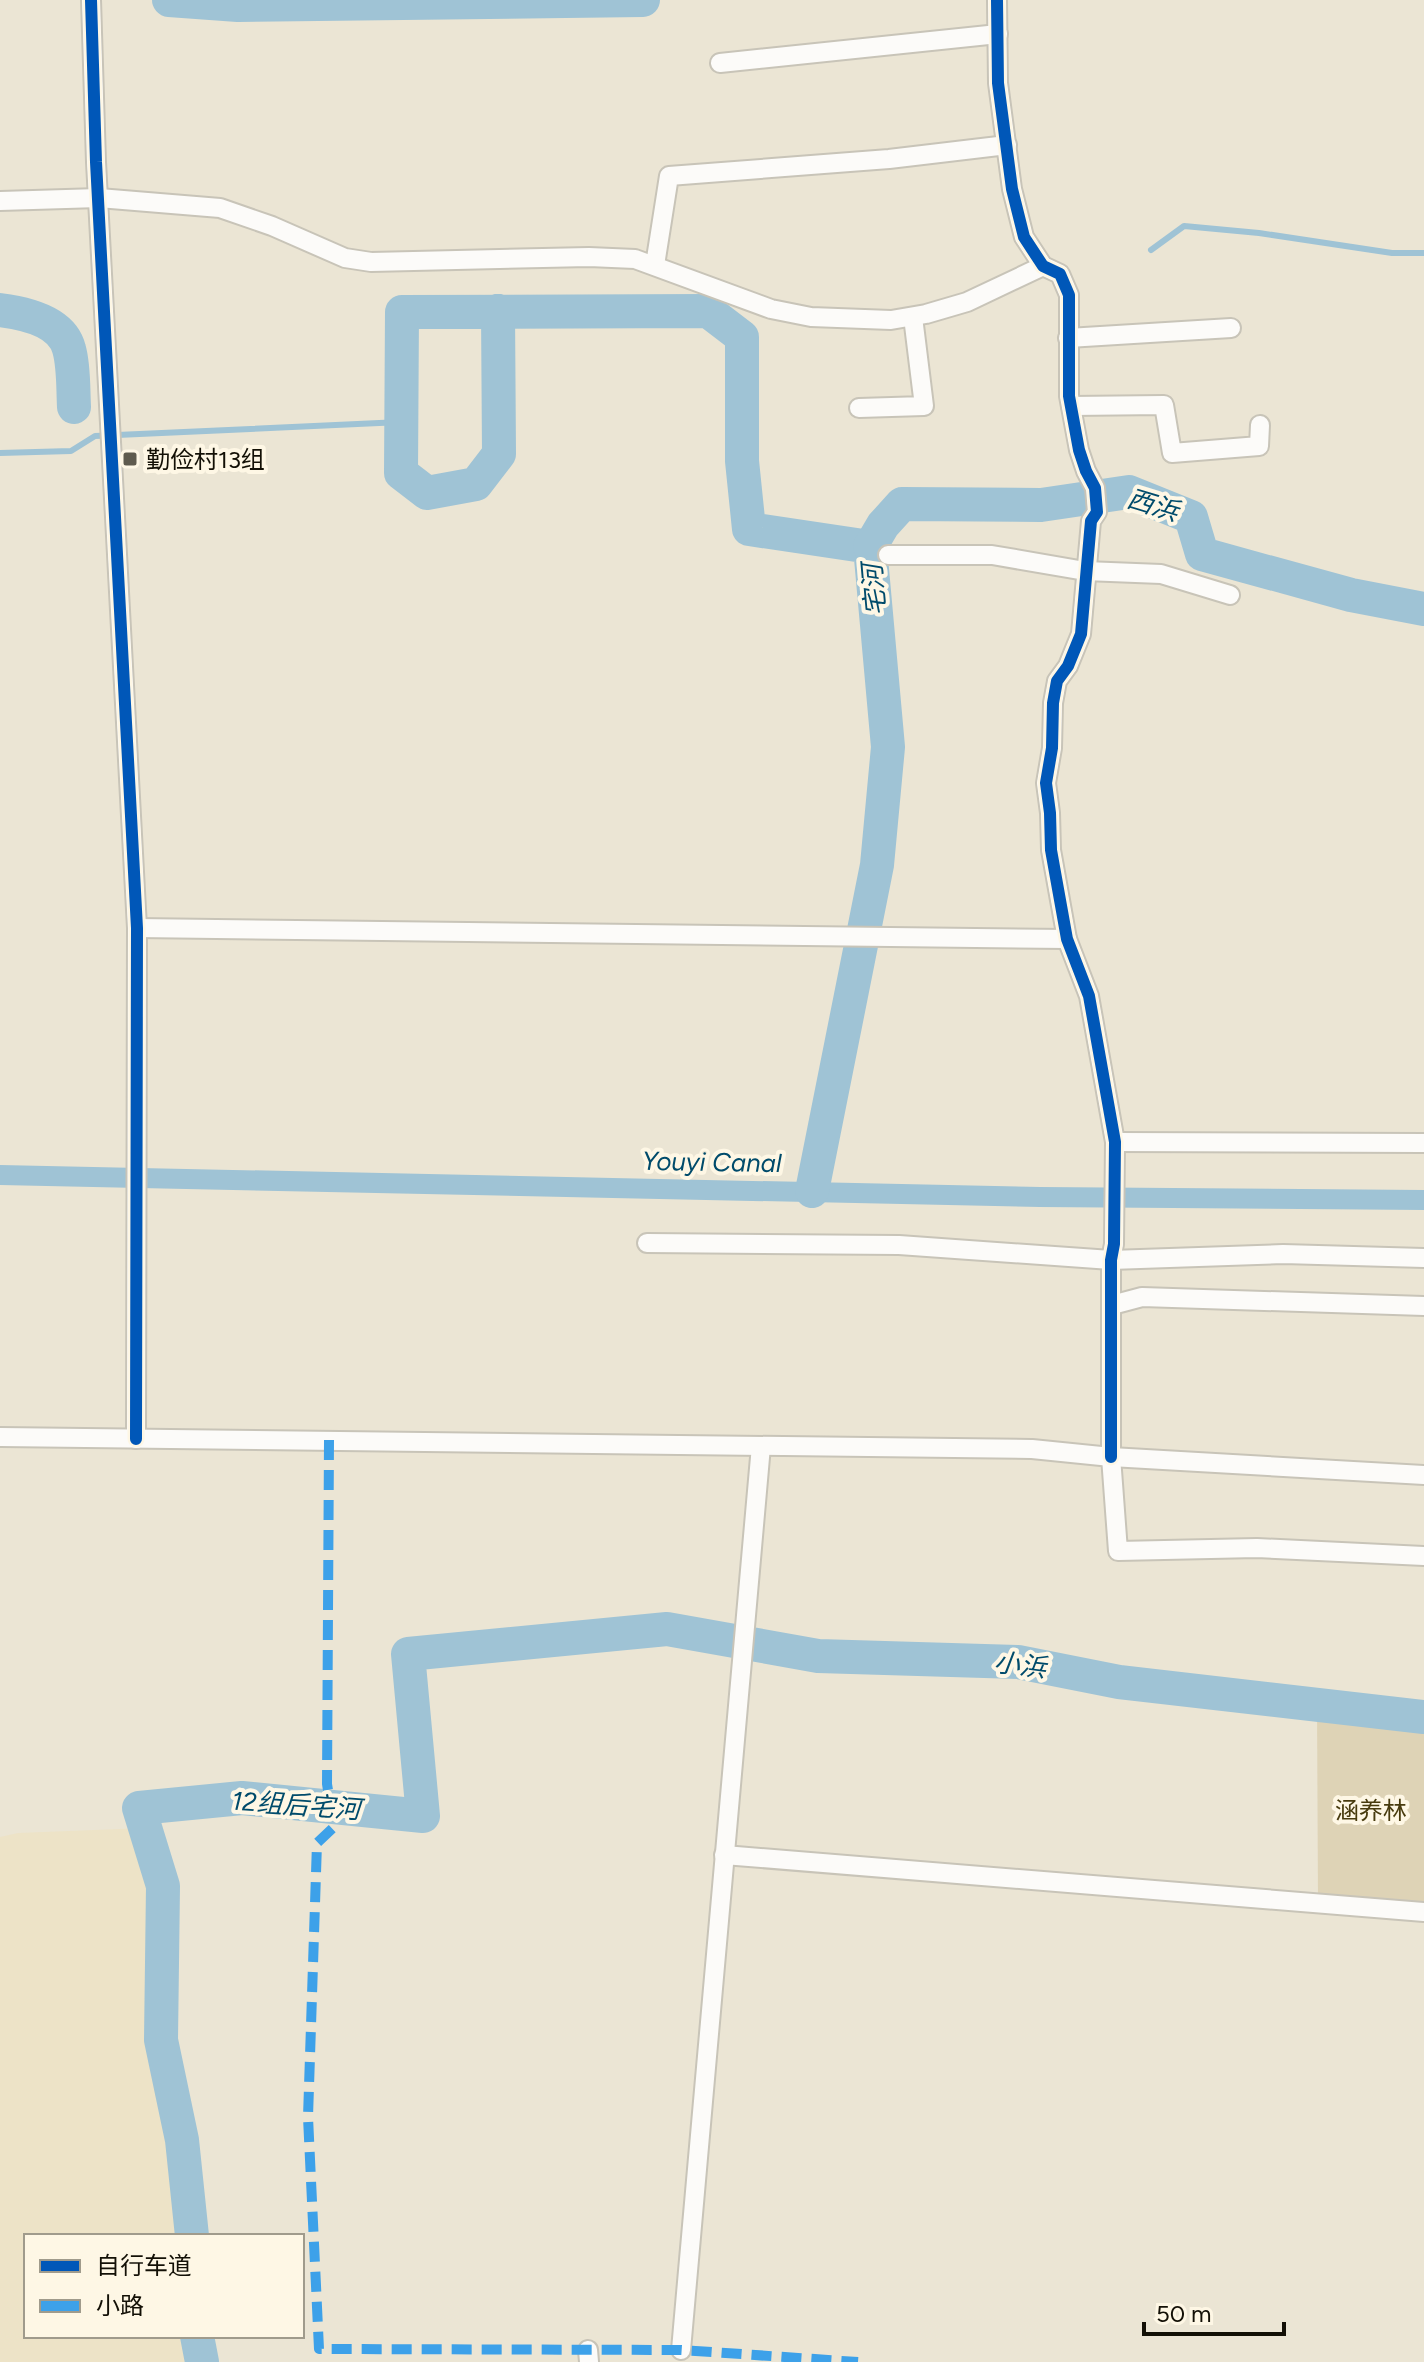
<svg xmlns="http://www.w3.org/2000/svg" width="1424" height="2362" viewBox="0 0 1424 2362" font-family="Figtree,'Noto Sans SC',sans-serif">
	<rect width="100%" height="100%" fill="#ebe5d4"/>
	<!-- built -->
	<path fill="#ede3c7" d="M145,1828L189,2236H26V2336H201L204,2362H0V1837L18,1833Z"/>
	<!-- green -->
	<path fill="#ded3b6" d="M1317,1705L1424,1717V1912L1318,1903Z"/>
	<g fill="none" stroke-linecap="round" stroke-linejoin="round">
		<!-- stream -->
		<g stroke="#9fc3d5" stroke-width="6">
			<path d="M1151,250L1184,226L1259,233L1392,253H1424"/>
			<path d="M0,453L71,451L95,436L401,422"/>
		</g>
		<!-- canal -->
		<path stroke="#9fc3d5" stroke-width="20" d="M0,1175L1040,1197L1424,1200"/>
		<!-- river -->
		<g stroke="#9fc3d5" stroke-width="34">
			<path d="M169,0L238,5L643,0"/>
			<path d="M0,310C24,313 62,321 69,349C74,366 73,388 74,407"/>
			<path d="M498,311L499,454L476,484L427,493L401,473L402,312L708,311L742,337V461L749,529L870,547L888,747L877,865L812,1191"/>
			<path d="M870,547L883,525L902,504L1041,505L1129,492L1191,517L1202,554L1351,595L1424,609"/>
			<path d="M192,2236L182,2140L161,2040L163,1886L139,1808L242,1798L423,1816L408,1654L667,1629L818,1656L1018,1662L1119,1682L1424,1717"/>
			<path d="M197,2336L202,2362"/>
		</g>
		<defs>
			<g id="minor">
				<path d="M91,0L96,162L137,928L136,1439"/>
				<path d="M997,0L998,83L1012,189L1024,237L1043,266L1060,274L1069,295V396L1079,450L1086,471L1095,488L1097,512L1091,521L1081,634L1068,666L1057,681L1053,703L1052,748L1046,783L1050,813L1051,850L1067,939L1089,996L1115,1142L1114,1244L1111,1260V1457L1118,1551L1257,1548L1424,1556"/>
				<path d="M720,63L998,34"/>
				<path d="M0,201L99,198L220,208L272,226L345,258L371,262L589,257L635,259L771,309L811,317L891,320L926,314L967,302L1043,266"/>
				<path d="M655,265L669,176L889,159L1007,145"/>
				<path d="M1068,338L1231,328"/>
				<path d="M1071,406L1164,405L1172,453L1259,446L1260,425"/>
				<path d="M859,408L924,406L913,317"/>
				<path d="M888,555H992L1085,571L1161,574L1230,595"/>
				<path d="M137,928L1067,939"/>
				<path d="M1115,1142L1424,1143"/>
				<path d="M647,1243L899,1245L1111,1260L1283,1254L1424,1258"/>
				<path d="M1112,1305L1142,1297L1424,1306"/>
				<path d="M0,1437L1032,1449L1111,1457L1424,1475"/>
				<path d="M724,1855L1424,1912"/>
				<path d="M588,2350L589,2362"/>
				<path d="M681,2350L761,1446"/>
			</g>
		</defs>
		<!-- minor casing -->
		<use href="#minor" stroke="#c8c4b8" stroke-width="22"/>
		<!-- minor -->
		<use href="#minor" stroke="#fcfbf9" stroke-width="18"/>
		<!-- quiet -->
		<path stroke="#3da1e9" stroke-width="10" stroke-dasharray="20 10" stroke-linecap="butt" d="M329,1440L327,1784L334,1827L317,1843L308,2117L319,2349L681,2350L858,2362"/>
		<defs>
			<g id="cycleway">
				<path d="M91,0L96,162L137,928L136,1439"/>
				<path d="M997,0L998,83L1012,189L1024,237L1043,266L1060,274L1069,295V396L1079,450L1086,471L1095,488L1097,512L1091,521L1081,634L1068,666L1057,681L1053,703L1052,748L1046,783L1050,813L1051,850L1067,939L1089,996L1115,1142L1114,1244L1111,1260V1457"/>
			</g>
		</defs>
		<!-- cycleway casing -->
		<use href="#cycleway" stroke="#fef7e5" stroke-width="17"/>
		<!-- cycleway -->
		<use href="#cycleway" stroke="#0057b8" stroke-width="12"/>
	</g>
	<!-- markers -->
	<rect fill="#5f5b4e" stroke="#fef7e5" stroke-width="3" x="122" y="451" width="16" height="16" rx="4"/>
	<g text-anchor="middle" dominant-baseline="central" stroke-width="8" stroke-linejoin="round" paint-order="stroke">
		<!-- poi labels -->
		<g font-size="24" fill="#131006" stroke="#fef7e5" text-anchor="start">
			<text x="146" y="459">勤俭村13组</text>
		</g>
		<!-- park labels -->
		<g font-size="24" fill="#483b0e" stroke="#fef7e5">
			<text x="1371" y="1810">涵养林</text>
		</g>
		<!-- water labels -->
		<g font-size="26" font-style="italic" fill="#004b6b" stroke="#fef7e5">
			<text transform="translate(1153 505) rotate(17)">西浜</text>
			<text transform="translate(874 590) rotate(-95)">宅河</text>
			<text transform="translate(712 1162) rotate(1)">Youyi Canal</text>
			<text transform="translate(1020 1665) rotate(7)">小浜</text>
			<text transform="translate(296 1805) rotate(4)">12组后宅河</text>
		</g>
	</g>
	<!-- legend -->
	<rect x="24" y="2234" width="280" height="104" fill="#fef7e5" stroke="#a09b8c" stroke-width="2"/>
	<rect x="40" y="2260" width="40" height="12" fill="#0057b8" stroke="#a09b8c" stroke-width="2"/>
	<text x="96" y="2274" font-size="24" fill="#131006">自行车道</text>
	<rect x="40" y="2300" width="40" height="12" fill="#3da1e9" stroke="#a09b8c" stroke-width="2"/>
	<text x="96" y="2314" font-size="24" fill="#131006">小路</text>
	<!-- scale -->
	<path d="M1144 2322v12h140v-12" fill="none" stroke="#131006" stroke-width="4"/>
	<text x="1156" y="2322" font-size="24" fill="#131006" stroke="#fef7e5" stroke-width="6" paint-order="stroke">50 m</text>
</svg>
